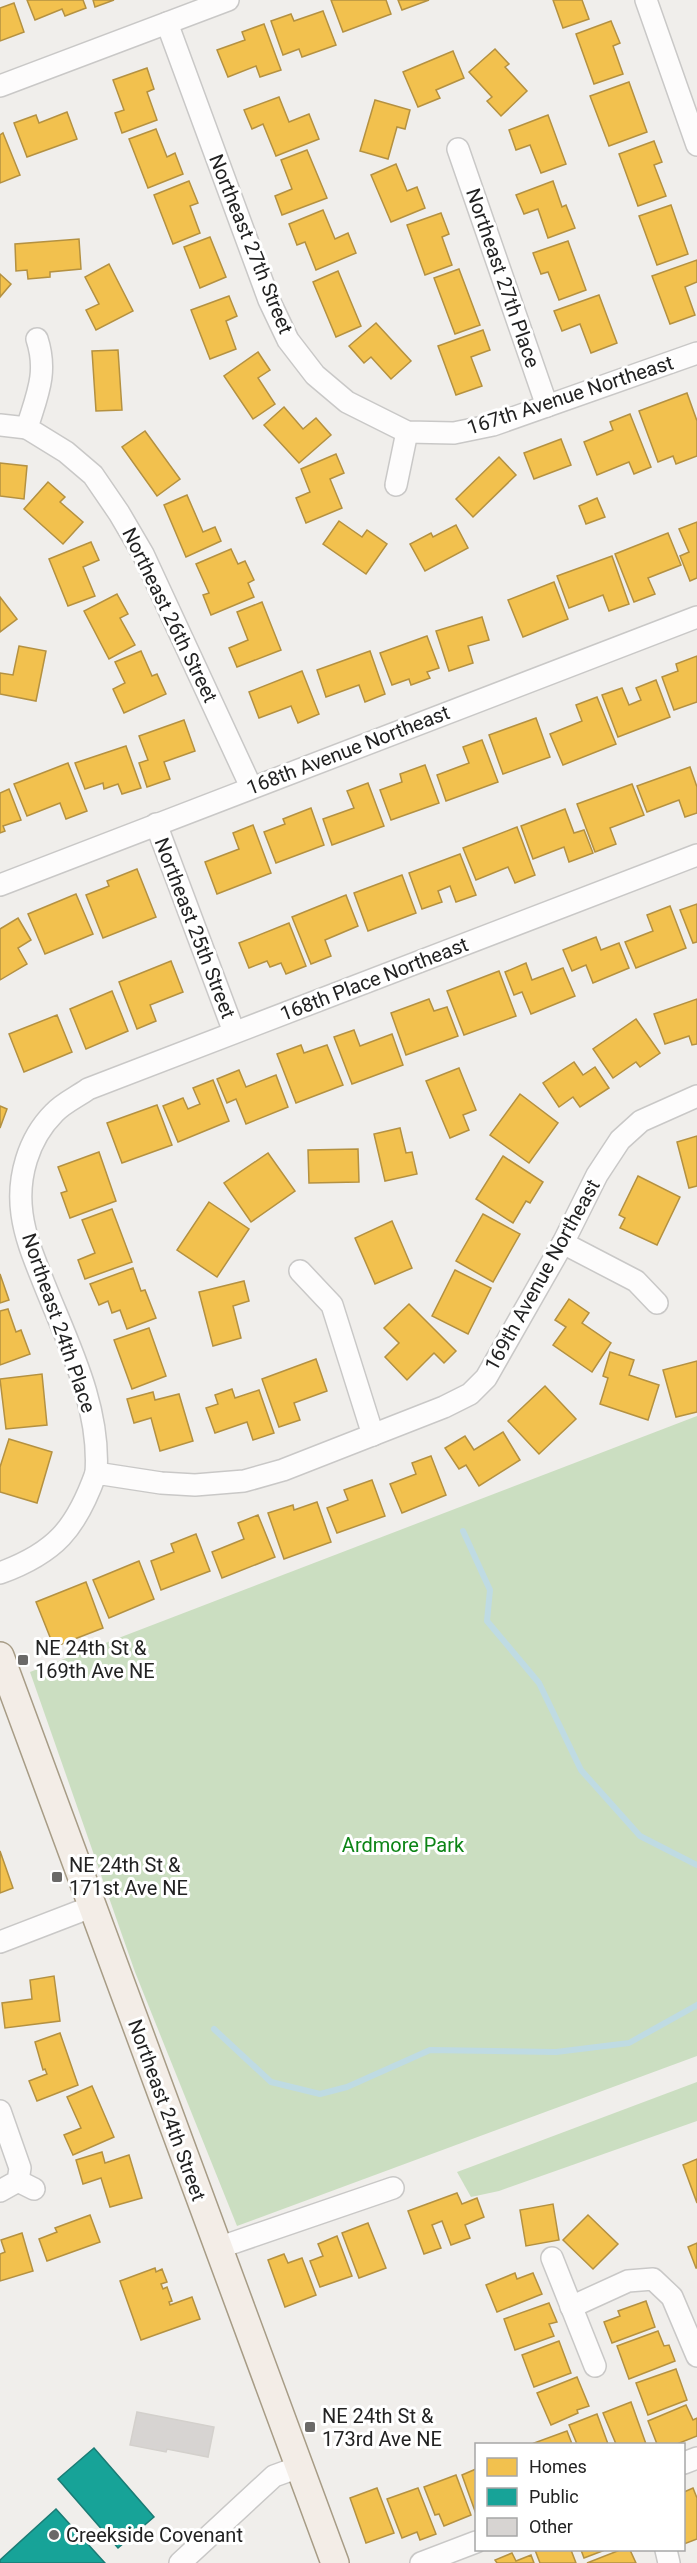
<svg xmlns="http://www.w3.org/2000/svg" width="697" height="2563" viewBox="0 0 697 2563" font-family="Roboto,sans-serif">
	<rect width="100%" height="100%" fill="#f0eeeb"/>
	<!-- forest -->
	<g fill="#cbdec1">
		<path d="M697,1416V2056L237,2226L135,1972L30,1672Z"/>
		<path d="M697,2082V2121L499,2191L471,2197L457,2172Z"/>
	</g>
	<!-- homes -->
	<g fill="#f2c14e" stroke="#b49141" stroke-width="1.5">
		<path d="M27,0H83L86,8L65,16L62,9L35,20Z"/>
		<path d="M93,0H114L95,7Z"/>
		<path d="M331,0H386L391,14L343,32Z"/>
		<path d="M398,0H429L402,10Z"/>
		<path d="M553,0H582L589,19L563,28Z"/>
		<path d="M14,3L24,32L0,41V8Z"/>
		<path d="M323,11L336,45L302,57L299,49L283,55L271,21L291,14L294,21Z"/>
		<path d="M611,21L620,43L613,46L623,74L594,84L576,34Z"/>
		<path d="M264,24L281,70L260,77L256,66L228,77L217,50L245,40L242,32Z"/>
		<path d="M495,49L509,64L505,67L527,91L501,116L487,101L492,97L469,72Z"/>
		<path d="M453,51L464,78L436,90L440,98L418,107L403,72Z"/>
		<path d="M147,68L154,89L147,92L157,120L122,133L115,113L124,110L113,80Z"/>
		<path d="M629,82L647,132L609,146L590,96Z"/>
		<path d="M279,97L289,122L309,114L319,139L276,156L263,124L252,129L244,110Z"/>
		<path d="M375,100L410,110L405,129L397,127L388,159L360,151Z"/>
		<path d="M67,112L77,139L27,157L14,123L36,115L39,123Z"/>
		<path d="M548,115L566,164L541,173L530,145L516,150L509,130Z"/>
		<path d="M156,129L167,157L175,153L183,174L148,188L129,139Z"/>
		<path d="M3,133L20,175L0,183V135Z"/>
		<path d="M654,141L662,162L654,165L666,196L638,206L619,154Z"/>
		<path d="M307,150L327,198L282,215L275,196L292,189L281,160Z"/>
		<path d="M396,164L407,191L417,187L425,208L391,222L371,175Z"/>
		<path d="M189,181L198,203L190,206L200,233L173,244L154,195Z"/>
		<path d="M553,181L562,207L566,205L575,228L548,238L538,209L524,214L516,195Z"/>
		<path d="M671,205L688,254L657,265L639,216Z"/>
		<path d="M323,210L335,239L348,233L356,253L316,270L305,242L297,245L289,224Z"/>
		<path d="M441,213L449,234L442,237L452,265L425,275L407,225Z"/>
		<path d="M210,237L226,277L200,288L184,247Z"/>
		<path d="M79,239L81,269L50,272V277L28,279L27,270L16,271L15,244Z"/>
		<path d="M568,241L586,290L559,300L548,272L541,274L533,253Z"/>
		<path d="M697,260V282L685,287L695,315L670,324L652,276Z"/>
		<path d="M109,264L133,311L96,330L86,310L99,304L85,277Z"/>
		<path d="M459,269L480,325L455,334L434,278Z"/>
		<path d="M338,271L361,326L336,337L313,282Z"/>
		<path d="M0,274L11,284L0,297Z"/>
		<path d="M599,295L617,343L591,353L580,324L562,331L554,311Z"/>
		<path d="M229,296L237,316L226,321L236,349L210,359L191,310Z"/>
		<path d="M376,323L411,361L391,379L371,357L364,363L349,346Z"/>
		<path d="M483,330L490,350L471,357L482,386L456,395L438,346Z"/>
		<path d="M118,350L122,410L96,411L92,351Z"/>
		<path d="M258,352L270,370L258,378L275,404L253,419L224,376Z"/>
		<path d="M687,393L697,421V456L676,464L673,456L658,462L639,411Z"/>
		<path d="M284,407L303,429L316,418L331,435L299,463L264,425Z"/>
		<path d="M630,414L651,467L634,474L629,462L597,475L584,442L613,430L610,422Z"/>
		<path d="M145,431L180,479L157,496L122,447Z"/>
		<path d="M561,439L571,465L534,479L524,453Z"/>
		<path d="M336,454L344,473L330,479L342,508L306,523L296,498L310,492L301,469Z"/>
		<path d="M499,457L516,475L473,517L456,499Z"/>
		<path d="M0,463L27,466L24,499L0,496Z"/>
		<path d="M48,482L65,497L60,502L83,522L63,544L24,509Z"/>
		<path d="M187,495L203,532L215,527L221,541L186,557L164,505Z"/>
		<path d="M597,498L605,517L586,524L579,506Z"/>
		<path d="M339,521L362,537L367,530L387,544L366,574L323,544Z"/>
		<path d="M697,522V578L690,581L680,556L689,552L679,529Z"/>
		<path d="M456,525L468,548L425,571L410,544L431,533L433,537Z"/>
		<path d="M668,533L681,565L648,578L655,594L634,602L615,554Z"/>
		<path d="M91,542L99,560L83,567L95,596L68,606L49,559Z"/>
		<path d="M231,549L238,564L245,561L254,580L248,583L254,597L211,615L203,595L209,593L196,564Z"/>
		<path d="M612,556L629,604L609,611L603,595L569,608L557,576Z"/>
		<path d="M554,582L568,619L523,637L508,600Z"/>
		<path d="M117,594L128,614L120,618L135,645L109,659L84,611Z"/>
		<path d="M0,597L17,619L0,632Z"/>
		<path d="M262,602L281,650L237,667L229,648L248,640L237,612Z"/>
		<path d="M482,617L489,640L468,646L473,663L449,671L436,631Z"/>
		<path d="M427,636L439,668L427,672L430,678L411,685L409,679L392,685L380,653Z"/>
		<path d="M19,646L46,651L36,701L0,694V673L13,675Z"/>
		<path d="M141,651L152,676L157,674L166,694L124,713L113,689L125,683L115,662Z"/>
		<path d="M370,651L385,694L365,702L359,685L326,697L317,670Z"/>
		<path d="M697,656V702L674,710L662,677L678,671L676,664Z"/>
		<path d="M302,671L319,714L298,723L291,706L259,718L249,692Z"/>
		<path d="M656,680L670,717L618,737L602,695L622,688L629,705L641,700L636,688Z"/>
		<path d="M597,697L616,744L563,765L550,734L582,721L576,705Z"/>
		<path d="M536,718L550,757L503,774L489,735Z"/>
		<path d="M184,720L195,751L164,762L170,779L147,787L139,763L148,760L139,736Z"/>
		<path d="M482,740L498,782L446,801L437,775L469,763L463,747Z"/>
		<path d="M126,746L141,788L122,794L118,784L104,789L103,783L85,789L75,763Z"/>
		<path d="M68,763L87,811L66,819L60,803L27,816L14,784Z"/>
		<path d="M425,765L439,803L391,820L380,790L402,782L400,774Z"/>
		<path d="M690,767L697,787V813L685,817L679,800L647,812L637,786Z"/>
		<path d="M368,783L384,826L332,845L323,819L354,808L347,791Z"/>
		<path d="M632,784L644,815L610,828L616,844L595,852L577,804Z"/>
		<path d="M9,789L21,820L3,826L5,831L0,833V793Z"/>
		<path d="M311,808L324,845L276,863L264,832L285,824L283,819Z"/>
		<path d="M565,809L574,833L584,830L593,853L569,862L564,847L533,859L521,826Z"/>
		<path d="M253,825L271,873L217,894L205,862L239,849L233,833Z"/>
		<path d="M517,827L535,875L515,883L508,867L476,880L463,848Z"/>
		<path d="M460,854L476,895L456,902L450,886L438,891L442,902L422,909L409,873Z"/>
		<path d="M137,869L156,917L103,938L86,895L109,886L107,881Z"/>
		<path d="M402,875L416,913L368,931L354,893Z"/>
		<path d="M76,894L93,934L45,954L28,914Z"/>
		<path d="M346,895L358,926L325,940L331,956L311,964L292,917Z"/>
		<path d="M697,904V942L693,943L680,910Z"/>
		<path d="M670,906L686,948L636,968L625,942L653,931L647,915Z"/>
		<path d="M18,918L31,940L18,948L27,964L0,980V929Z"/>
		<path d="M289,923L306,966L286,974L281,963L270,967L267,961L249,968L239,943Z"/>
		<path d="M596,937L601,950L619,943L629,968L593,983L586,965L572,971L563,950Z"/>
		<path d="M171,961L183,992L150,1005L156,1021L137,1029L119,982Z"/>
		<path d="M526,963L532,980L563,968L575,996L531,1014L522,992L514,995L505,972Z"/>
		<path d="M499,971L516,1016L464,1035L447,991Z"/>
		<path d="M112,991L128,1031L86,1049L70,1009Z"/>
		<path d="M429,999L434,1011L447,1007L458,1036L406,1055L391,1013Z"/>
		<path d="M697,999V1044L692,1045L689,1036L665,1044L654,1014Z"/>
		<path d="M57,1015L72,1052L24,1072L9,1034Z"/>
		<path d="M636,1019L660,1053L640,1067L636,1062L613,1078L593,1049Z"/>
		<path d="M354,1030L360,1046L392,1034L403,1065L352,1084L334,1037Z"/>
		<path d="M301,1045L304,1053L327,1045L343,1085L296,1103L277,1054Z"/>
		<path d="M574,1062L583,1075L595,1067L609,1088L580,1107L573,1097L559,1107L543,1083Z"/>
		<path d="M459,1068L476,1110L463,1115L469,1130L450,1138L426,1081Z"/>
		<path d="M239,1070L246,1087L276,1075L288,1107L246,1124L236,1099L227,1103L217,1079Z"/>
		<path d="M213,1080L229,1121L178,1142L163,1106L183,1098L188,1109L200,1104L193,1088Z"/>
		<path d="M520,1094L558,1123L529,1163L490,1135Z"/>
		<path d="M157,1105L172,1145L122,1163L107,1123Z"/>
		<path d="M0,1106L7,1109L0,1128Z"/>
		<path d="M400,1128L406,1153L412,1152L417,1174L385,1181L374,1134Z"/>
		<path d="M697,1136V1186L689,1188L677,1142Z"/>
		<path d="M358,1149L359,1182L309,1183L308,1150Z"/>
		<path d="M99,1152L116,1201L70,1218L61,1193L67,1191L58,1167Z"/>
		<path d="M268,1153L295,1191L251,1222L224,1183Z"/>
		<path d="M503,1156L543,1182L530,1203L526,1201L513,1223L476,1199Z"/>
		<path d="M638,1176L680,1197L657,1245L620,1228L625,1218L619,1215Z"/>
		<path d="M209,1202L249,1229L217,1277L177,1250Z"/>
		<path d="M112,1209L132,1262L85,1279L78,1260L95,1253L82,1220Z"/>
		<path d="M483,1214L520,1234L493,1282L456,1261Z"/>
		<path d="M392,1221L412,1268L375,1284L355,1238Z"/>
		<path d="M133,1268L141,1291L145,1290L156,1318L127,1329L120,1310L112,1313L108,1301L99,1305L90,1284Z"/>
		<path d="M455,1270L491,1288L468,1334L432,1316Z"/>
		<path d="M0,1274L9,1300L0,1303Z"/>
		<path d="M244,1281L249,1301L233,1306L241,1338L213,1346L199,1292Z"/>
		<path d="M569,1299L589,1313L582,1323L611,1343L592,1372L553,1345L566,1327L555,1320Z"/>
		<path d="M409,1304L456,1351L444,1363L434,1353L407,1380L385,1357L399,1343L384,1328Z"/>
		<path d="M8,1309L16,1332L21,1330L30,1354L0,1365V1311Z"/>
		<path d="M149,1328L166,1376L132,1389L114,1340Z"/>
		<path d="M610,1352L634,1360L629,1375L659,1385L648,1420L600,1404L608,1378L603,1376Z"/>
		<path d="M316,1359L327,1391L294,1403L300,1420L279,1427L262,1379Z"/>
		<path d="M697,1361V1412L676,1417L663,1370Z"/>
		<path d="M42,1374L47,1425L6,1429L0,1379Z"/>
		<path d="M545,1386L576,1419L539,1454L508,1421Z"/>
		<path d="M232,1389L235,1398L259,1390L274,1433L253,1440L247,1422L215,1433L206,1408L218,1404L215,1395Z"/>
		<path d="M153,1392L155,1400L179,1394L193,1441L160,1451L151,1418L134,1423L127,1399Z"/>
		<path d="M503,1432L520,1460L479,1486L466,1465L459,1469L445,1448L465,1436L474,1450Z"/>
		<path d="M9,1439L52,1452L37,1503L0,1492V1467Z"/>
		<path d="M431,1456L446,1495L402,1513L390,1484L416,1474L412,1463Z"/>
		<path d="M372,1480L385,1516L337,1533L327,1508L348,1500L344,1490Z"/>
		<path d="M317,1502L331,1542L284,1559L268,1513L293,1505L294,1510Z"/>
		<path d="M258,1515L275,1557L222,1578L212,1552L244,1539L238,1523Z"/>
		<path d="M196,1534L210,1571L161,1590L151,1561L174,1552L171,1544Z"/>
		<path d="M139,1561L154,1599L109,1618L93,1580Z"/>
		<path d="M86,1582L103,1628L54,1647L36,1602Z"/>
		<path d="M0,1851L13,1888L0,1893Z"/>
		<path d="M54,1976L60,2021L5,2028L2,2003L32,1999L30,1980Z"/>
		<path d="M60,2033L78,2085L37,2101L29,2081L47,2074L45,2069L43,2070L35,2042Z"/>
		<path d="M92,2086L114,2137L73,2155L64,2135L81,2128L67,2097Z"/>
		<path d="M102,2152L105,2163L129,2155L142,2198L110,2207L101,2178L83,2184L76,2160Z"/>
		<path d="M697,2159V2203L683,2165Z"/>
		<path d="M457,2193L462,2204L477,2198L484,2217L465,2225L470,2238L451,2245L442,2221L432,2225L441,2248L424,2254L408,2211Z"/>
		<path d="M553,2204L559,2240L526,2246L520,2210Z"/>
		<path d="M90,2215L100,2242L47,2261L39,2239L57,2232L55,2228Z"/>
		<path d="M588,2215L618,2244L593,2269L563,2240Z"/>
		<path d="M368,2223L386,2268L359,2278L342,2233Z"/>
		<path d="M22,2233L33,2271L0,2281V2254L5,2252L1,2240Z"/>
		<path d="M337,2236L352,2276L320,2287L310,2261L323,2256L318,2244Z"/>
		<path d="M697,2243V2268H696L688,2247Z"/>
		<path d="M284,2254L288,2263L302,2258L316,2295L285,2307L268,2260Z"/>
		<path d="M155,2268L156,2272L162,2269L167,2282L161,2284L163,2289L167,2287L172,2301L169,2302L170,2305L192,2297L200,2319L141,2340L120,2281Z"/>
		<path d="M515,2273L517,2279L533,2273L542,2294L497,2312L486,2285Z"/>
		<path d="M646,2301L655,2327L612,2343L604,2322L620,2316L618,2311Z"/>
		<path d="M549,2303L557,2322L549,2324L554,2336L515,2350L504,2319Z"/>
		<path d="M658,2331L664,2346L669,2345L675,2361L629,2379L617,2346Z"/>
		<path d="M559,2341L571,2373L534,2387L522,2355Z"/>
		<path d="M676,2369L687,2400L648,2415L636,2383Z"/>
		<path d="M577,2377L589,2406L577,2410L578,2413L551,2425L537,2393Z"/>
		<path d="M631,2402L646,2444H616L603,2413Z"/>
		<path d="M686,2405L693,2420L697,2418V2436L677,2444H657L648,2421Z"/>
		<path d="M597,2414L608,2444H577L569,2425Z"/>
		<path d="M567,2431L572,2444H535L534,2443Z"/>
		<path d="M476,2469V2514L462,2475Z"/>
		<path d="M456,2475L471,2515L444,2526L439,2514L435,2515L424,2487Z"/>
		<path d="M377,2488L394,2533L366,2543L350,2498Z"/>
		<path d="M418,2488L436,2534L420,2540L417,2532L402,2538L387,2499Z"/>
		<path d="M693,2488L697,2498V2539L684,2544V2492Z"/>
		<path d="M535,2550H571L576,2563H540Z"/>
		<path d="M581,2550H605L584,2558Z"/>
		<path d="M620,2550H630L636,2563H587Z"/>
		<path d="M512,2553L516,2561L531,2555L534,2563H497L495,2560Z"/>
	</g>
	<!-- public -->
	<g fill="#17a398" stroke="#1a7c75" stroke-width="1.5">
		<path d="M94,2448L154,2517L118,2548L58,2479Z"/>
		<path d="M56,2509L105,2563H0V2560Z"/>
	</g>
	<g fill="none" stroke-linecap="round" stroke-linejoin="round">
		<!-- stream -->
		<g stroke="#bfdbe3" stroke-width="6">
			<path d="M463,1531L490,1590L487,1621L539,1683L581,1770L640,1836L697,1865"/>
			<path d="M214,2029L271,2082L320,2094L347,2087L430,2050L556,2052L629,2043L697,2005"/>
		</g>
	</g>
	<!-- building -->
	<path fill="#d7d4d2" stroke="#d3d0cc" stroke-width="1.5" d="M137,2412L214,2427L208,2457L167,2449L166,2452L130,2445Z"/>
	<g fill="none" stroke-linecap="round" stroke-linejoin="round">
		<defs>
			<g id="minor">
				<path d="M646,0L697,145"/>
				<path d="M167,23L269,300L288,340L315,375L347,402L407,432L454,433L493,425L697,353"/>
				<path d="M0,86L228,0"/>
				<path d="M458,149L547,406"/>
				<path d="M37,339C48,373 37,395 27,428L66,452L93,475L119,513L143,554L251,787"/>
				<path d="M0,425L27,428"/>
				<path d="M396,485L407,432"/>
				<path d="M156,824L234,1032"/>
				<path d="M0,885L697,617"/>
				<path d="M563,1243L636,1281L657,1303"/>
				<path d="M300,1271L332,1305L373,1435"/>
				<path d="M96,1473C101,1404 65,1338 41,1276C33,1256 25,1236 22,1214C17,1178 28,1139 54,1113C63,1103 77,1097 88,1089L697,855"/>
				<path d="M0,1573C55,1553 76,1529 96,1473L161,1483L195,1485L244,1481L283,1470L444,1407L470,1394L486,1378L563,1243L597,1175L620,1140L641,1121L697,1096"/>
				<path d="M0,1942L91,1907"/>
				<path d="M0,2111L20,2168L18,2181L0,2191"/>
				<path d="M18,2181L34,2189"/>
				<path d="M218,2248L393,2188"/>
				<path d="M552,2258L595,2366"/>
				<path d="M571,2307L628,2281L653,2279L672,2297L697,2356"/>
				<path d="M684,2463L697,2458"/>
				<path d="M666,2550L669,2563"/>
				<path d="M180,2563L274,2476L299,2467"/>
				<path d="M421,2563L476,2542"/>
			</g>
			<path id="major" d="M0,1656L335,2563"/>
		</defs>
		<!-- minor casing -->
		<use href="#minor" stroke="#c9c8c7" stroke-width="24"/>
		<!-- major casing -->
		<use href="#major" stroke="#a79c86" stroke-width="30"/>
		<!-- minor -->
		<use href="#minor" stroke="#fdfcfc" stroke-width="21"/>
		<!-- major -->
		<use href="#major" stroke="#f3ede7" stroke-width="27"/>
	</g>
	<!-- markers -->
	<g fill="#6a6968" stroke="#fff" stroke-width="2">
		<rect x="17" y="1654" width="12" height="12" rx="3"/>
		<rect x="51" y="1871" width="12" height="12" rx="3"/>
		<rect x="304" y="2421" width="12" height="12" rx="3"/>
		<circle cx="54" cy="2535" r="6"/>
	</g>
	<g text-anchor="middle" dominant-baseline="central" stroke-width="6" stroke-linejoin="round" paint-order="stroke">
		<!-- street labels -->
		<g font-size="20" fill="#222" stroke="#fff">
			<text transform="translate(251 244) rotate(68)">Northeast 27th Street</text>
			<text transform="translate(503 278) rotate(71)">Northeast 27th Place</text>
			<text transform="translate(570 395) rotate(-18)">167th Avenue Northeast</text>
			<text transform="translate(170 615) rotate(64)">Northeast 26th Street</text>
			<text transform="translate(348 750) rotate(-21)">168th Avenue Northeast</text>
			<text transform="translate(195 928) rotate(69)">Northeast 25th Street</text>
			<text transform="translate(374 979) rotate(-21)">168th Place Northeast</text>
			<text transform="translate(542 1275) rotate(-61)">169th Avenue Northeast</text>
			<text transform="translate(59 1323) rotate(71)">Northeast 24th Place</text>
			<text transform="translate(167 2110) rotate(70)">Northeast 24th Street</text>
		</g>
		<!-- poi labels -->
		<g font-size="20" fill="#222" stroke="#fff" text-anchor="start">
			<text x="35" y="1648">NE 24th St &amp;<tspan x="35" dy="23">169th Ave NE</tspan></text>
			<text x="69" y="1865">NE 24th St &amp;<tspan x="69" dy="23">171st Ave NE</tspan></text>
			<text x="322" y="2416">NE 24th St &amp;<tspan x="322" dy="23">173rd Ave NE</tspan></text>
			<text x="66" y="2535">Creekside Covenant</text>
		</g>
		<!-- park labels -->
		<g font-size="20" fill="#0c8416" stroke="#fff">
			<text x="403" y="1845">Ardmore Park</text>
		</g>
	</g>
	<!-- legend -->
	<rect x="475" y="2443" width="210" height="108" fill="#ffffff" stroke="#a7a7a7" stroke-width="1.5"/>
	<rect x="487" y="2458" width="30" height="18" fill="#f2c14e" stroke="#a7a7a7" stroke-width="1.5"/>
	<text x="529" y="2473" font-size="18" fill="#222222">Homes</text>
	<rect x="487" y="2488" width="30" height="18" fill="#17a398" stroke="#a7a7a7" stroke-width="1.5"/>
	<text x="529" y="2503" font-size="18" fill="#222222">Public</text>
	<rect x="487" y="2518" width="30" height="18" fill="#d7d4d2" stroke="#a7a7a7" stroke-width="1.5"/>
	<text x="529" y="2533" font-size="18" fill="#222222">Other</text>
</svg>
